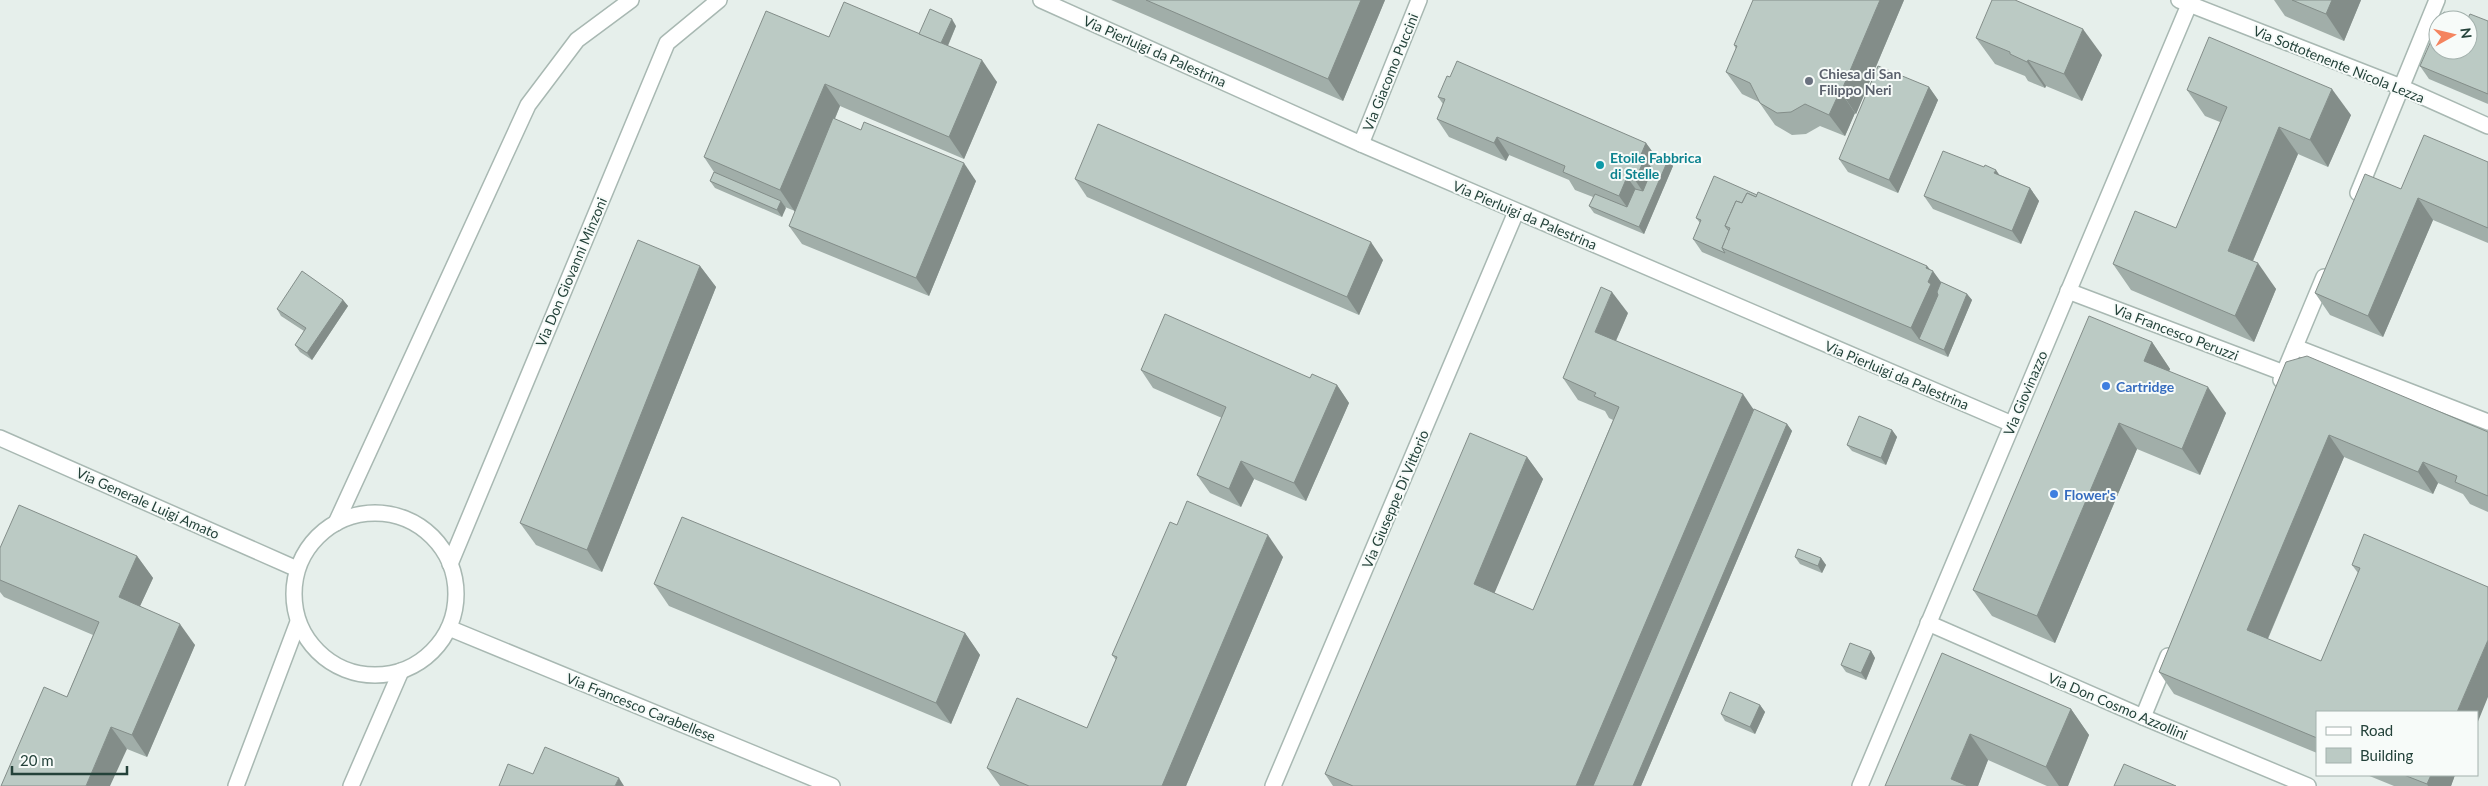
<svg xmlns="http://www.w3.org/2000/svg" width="2488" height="786" viewBox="0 0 2488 786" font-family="Lato,sans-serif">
	<rect width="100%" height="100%" fill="#e6efeb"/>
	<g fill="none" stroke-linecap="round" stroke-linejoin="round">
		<defs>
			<g id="minor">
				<path d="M1041,0L1361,144L2012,424"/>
				<path d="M2179,0L2401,87L2488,126"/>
				<path d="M1361,144L1419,0"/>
				<path d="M2358,193L2437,0"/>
				<path d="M2068,291L2284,373"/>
				<path d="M2295,347L2488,422"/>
				<path d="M2281,380L2324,277"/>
				<path d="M0,438L297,569"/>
				<circle cx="375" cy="594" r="81"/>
				<path d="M336,523L528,105L577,40L631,0"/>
				<path d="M450,564L667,43L719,0"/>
				<path d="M1928,623L2143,717L2308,786"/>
				<path d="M449,628L832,786"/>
				<path d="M2143,717L2168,656"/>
				<path d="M236,786L298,622"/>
				<path d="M351,786L401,671"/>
				<path d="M1273,786L1516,212"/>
				<path d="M1860,786L2191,0"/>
			</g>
		</defs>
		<!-- minor casing -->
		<use href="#minor" stroke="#a8b8b2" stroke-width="18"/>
		<!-- minor -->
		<use href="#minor" stroke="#fff" stroke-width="15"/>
	</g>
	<!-- wall -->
	<g fill="#a1aea9">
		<path d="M1111,0H1385L1343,101Z"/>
		<path d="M1904,0L1856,114L1855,113L1845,136L1820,126L1806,134L1792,135L1775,125L1759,102L1742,94L1726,72L1736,49L1734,45Z"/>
		<path d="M2274,0H2361L2344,41L2285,16Z"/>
		<path d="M2488,21V104L2429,79L2420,66Z"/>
		<path d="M956,26L948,46L997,82L964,159L840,106L835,119L976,181L929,296L802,244L789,226L795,211L785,207L782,217L715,188L710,181L714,172L704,157L829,37L919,34Z"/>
		<path d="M1976,38L2102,55L2082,101L2046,86L2045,88L2028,81L2025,76L1995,64Z"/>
		<path d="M1929,87L1938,100L1898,193L1848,172L1839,159Z"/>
		<path d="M2187,90L2351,115L2328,167L2298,154L2253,261L2276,289L2254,342L2131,290L2113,264L2176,228L2220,122L2205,116Z"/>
		<path d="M1438,97L1646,143L1654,154L1673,166L1644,234L1594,213L1589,206L1593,197L1575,190L1569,180L1509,155L1506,161L1449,137L1437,119L1443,104Z"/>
		<path d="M2488,162V243L2433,220L2383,337L2330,315L2315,293L2401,189Z"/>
		<path d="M2000,175L2030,188L2039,201L2021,244L1933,209L1924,196Z"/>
		<path d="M1075,179L1383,260L1359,315L1087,197Z"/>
		<path d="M1696,218L1927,266L1941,282L1967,294L1972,300L1948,357L1702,252L1693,239L1700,223Z"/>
		<path d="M700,266L716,287L602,572L536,545L520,523Z"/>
		<path d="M343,300L348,306L312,360L300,352L295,345L304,331L281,316L277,309Z"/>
		<path d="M1628,313L1616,341L1754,409L1787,424L1792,431L1641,786H1333L1325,774L1527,457L1543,479L1494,593L1533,610L1613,420L1609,418L1605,411L1578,400L1563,378Z"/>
		<path d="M2152,342L2170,369L2169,371L2226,413L2200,475L2137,449L2055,643L1992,616L1973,590Z"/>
		<path d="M2286,362L2488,432V512L2470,504L2463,494L2438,483L2433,494L2344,457L2268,639L2321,661L2358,573L2352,565L2488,587L2317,712V753L2174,694L2159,672Z"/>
		<path d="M1141,370L1310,378L1337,385L1349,403L1306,501L1254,479L1241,507L1210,493L1197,475L1222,418L1153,388Z"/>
		<path d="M1892,430L1897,437L1886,465L1852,451L1847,445Z"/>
		<path d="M1177,525L1283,557L1186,786H1000L987,768L1087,728L1116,660L1112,655Z"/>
		<path d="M0,548L137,556L153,578L140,606L195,645L147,757L127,749L67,697L93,635L4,597L0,592Z"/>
		<path d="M1795,557L1821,558L1826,565L1822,573L1800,564Z"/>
		<path d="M654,584L965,633L980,655L951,724L669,606Z"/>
		<path d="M1871,651L1875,658L1866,680L1846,672L1841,665Z"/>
		<path d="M1942,653L2071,709L2089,735L2068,786H2047L1988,760L1978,786Z"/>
		<path d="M1760,705L1765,712L1755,734L1725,721L1721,714Z"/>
		<path d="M2367,775H2455L2451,786H2394Z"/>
	</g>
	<!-- shaded-wall -->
	<g fill="#838d89">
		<path d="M1361,0H1385L1343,101L1328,79Z"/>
		<path d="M1880,0H1904L1856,114L1841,92Z"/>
		<path d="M2332,0H2361L2344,41L2326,14Z"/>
		<path d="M952,19L956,26L942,59L937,52Z"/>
		<path d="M2083,29L2102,55L2082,101L2064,74Z"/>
		<path d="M982,60L997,82L964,159L949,137Z"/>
		<path d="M2028,60L2046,86L2045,88L2027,62Z"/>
		<path d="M825,84L840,106L795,212L780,190Z"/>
		<path d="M1929,87L1938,100L1898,193L1889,180Z"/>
		<path d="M2332,89L2351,115L2328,167L2310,140Z"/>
		<path d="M1840,91L1855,113L1845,136L1829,115Z"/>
		<path d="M2279,127L2298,154L2246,277L2228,251Z"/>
		<path d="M1497,137L1509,155L1506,161L1494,143Z"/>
		<path d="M1646,143L1659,161L1647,198L1635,180L1640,157Z"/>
		<path d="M1668,160L1673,166L1644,234L1639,227Z"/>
		<path d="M964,163L976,181L929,296L916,278Z"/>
		<path d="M1996,170L2005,183L1994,173Z"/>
		<path d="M1627,177L1640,195L1632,214L1619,196Z"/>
		<path d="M2030,188L2039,201L2021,244L2012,231Z"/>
		<path d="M2418,198L2433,220L2383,337L2368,316Z"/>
		<path d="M781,201L786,208L782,217L777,210Z"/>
		<path d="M1371,242L1383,260L1359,315L1347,297Z"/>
		<path d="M2258,263L2276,289L2254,342L2235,316Z"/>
		<path d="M700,266L716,287L602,572L587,550Z"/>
		<path d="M1927,266L1933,273V271L1946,289L1919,339L1911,328L1928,282L1926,268Z"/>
		<path d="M1612,292L1628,313L1610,354L1595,332Z"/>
		<path d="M1967,294L1972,300L1948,357L1944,350Z"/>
		<path d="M343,300L348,306L312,360L307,353Z"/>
		<path d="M2152,342L2170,369L2162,387L2144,361Z"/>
		<path d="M1337,385L1349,403L1306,501L1294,483Z"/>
		<path d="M2208,387L2226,413L2200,475L2182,449Z"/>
		<path d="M1743,394L1758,416L1601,786H1576Z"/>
		<path d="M2119,423L2137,449L2055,643L2037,616Z"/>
		<path d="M1787,424L1792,431L1641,786H1633Z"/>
		<path d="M1892,430L1897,437L1886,465L1881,458Z"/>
		<path d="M2329,435L2344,457L2262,652L2247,630Z"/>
		<path d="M1527,457L1543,479L1489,606L1474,584Z"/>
		<path d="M1241,461L1254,479L1241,507L1229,489Z"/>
		<path d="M2423,462L2438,483L2433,494L2418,472Z"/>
		<path d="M1268,535L1283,557L1186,786H1162Z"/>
		<path d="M137,556L153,578L134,619L119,597Z"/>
		<path d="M1821,558L1826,565L1822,573L1818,566Z"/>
		<path d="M180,624L195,645L147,757L132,735Z"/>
		<path d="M965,633L980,655L951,724L936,703Z"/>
		<path d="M2488,640V697L2477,724V712H2457Z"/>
		<path d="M1871,651L1875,658L1866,680L1861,673Z"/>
		<path d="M1760,705L1765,712L1755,734L1750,727Z"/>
		<path d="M2071,709L2089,735L2068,786H2059L2046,767Z"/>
		<path d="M111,727L127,749L110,786H86Z"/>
		<path d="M1970,734L1988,760L1978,786H1956L1951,779Z"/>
		<path d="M2431,775H2455L2451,786H2428L2427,784Z"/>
		<path d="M619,778L624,786H615Z"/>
	</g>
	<!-- building -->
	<g fill="#bbcac4" stroke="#838d89">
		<path d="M1146,0H1361L1328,79Z"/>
		<path d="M1753,0H1880L1841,92L1840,91L1829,115L1805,104L1791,112L1777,113L1760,103L1750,83L1726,72L1737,46L1734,45Z"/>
		<path d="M1992,0H2015L2083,29L2064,74L2028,60L2027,62L2010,54V52L1976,38Z"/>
		<path d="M2292,0H2332L2326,14Z"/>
		<path d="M844,2L982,60L949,137L825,84L780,190L704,157L766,11L829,37Z"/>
		<path d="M930,9L952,19L941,43L919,34Z"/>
		<path d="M2444,12L2463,20H2440Z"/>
		<path d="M2470,14L2488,21V94L2420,66L2438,25V50H2468V20H2467Z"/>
		<path d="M2209,37L2332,89L2310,140L2279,127L2228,251L2258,263L2235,316L2113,264L2135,211L2176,228L2227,107L2187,90Z"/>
		<path d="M1457,61L1646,143L1640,157L1645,158L1635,180L1627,177L1619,196L1563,172L1565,166L1497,137L1494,143L1437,119L1445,99L1438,97L1447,76L1450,77Z"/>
		<path d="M1878,66L1929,87L1889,180L1839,159Z"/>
		<path d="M833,118L861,130L864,122L964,163L916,278L789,226Z"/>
		<path d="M1098,124L1371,242L1347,297L1075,179Z"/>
		<path d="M2424,135L2488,162V228L2418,198L2368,316L2315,293L2365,174L2401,189Z"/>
		<path d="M1943,151L1984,167L1985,165L1996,170L1994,173L2030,188L2012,231L1924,196Z"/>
		<path d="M1654,154L1668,160L1639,227L1589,206L1595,194L1627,207L1635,189L1643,191L1652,169L1649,165Z"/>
		<path d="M714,172L781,201L777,210L710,181Z"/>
		<path d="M1714,176L1757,195L1756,197L1747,193L1742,203L1736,201L1725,226L1729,231L1722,248L1725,253L1693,239L1701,220L1696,218Z"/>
		<path d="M1758,192L1927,266L1926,268L1933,271L1928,282L1931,284L1911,328L1722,248L1730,228L1725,226L1736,201L1742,203L1747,193L1756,197Z"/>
		<path d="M638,240L700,266L587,550L520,523Z"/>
		<path d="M302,271L343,300L307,353L295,345L306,328L277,309Z"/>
		<path d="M1941,282L1967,294L1944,350L1919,339L1938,295L1937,292Z"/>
		<path d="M1601,287L1612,292L1595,332L1743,394L1576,786H1353L1325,774L1470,433L1527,457L1474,584L1533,610L1619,407L1594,396L1596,393L1563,378Z"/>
		<path d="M1165,314L1310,378L1312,374L1337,385L1294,483L1241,461L1229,489L1197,475L1226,407L1141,370Z"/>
		<path d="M2089,316L2152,342L2144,361L2208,387L2182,449L2119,423L2037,616L1973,590Z"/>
		<path d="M2307,356L2488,432V496L2455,482L2457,476L2423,462L2418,472L2329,435L2247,630L2321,661L2360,568L2352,565L2364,534L2488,587V640L2457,712H2317V738L2159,672L2286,362Z"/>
		<path d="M1754,409L1787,424L1633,786H1593Z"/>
		<path d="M1859,416L1892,430L1881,458L1847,445Z"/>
		<path d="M1187,501L1268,535L1162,786H1029L987,768L1017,698L1087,728L1117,657L1112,655L1170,522L1177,525Z"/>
		<path d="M19,505L137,556L119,597L180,624L132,735L111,727L86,786H1L44,687L67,697L99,622L0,580V548Z"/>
		<path d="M682,517L965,633L936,703L654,584Z"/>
		<path d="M1798,549L1821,558L1818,566L1795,557Z"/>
		<path d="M1850,643L1871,651L1861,673L1841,665Z"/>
		<path d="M1942,653L2071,709L2046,767L1970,734L1951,779L1968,786H1885Z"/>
		<path d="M1730,692L1760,705L1750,727L1721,714Z"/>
		<path d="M545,747L619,778L615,786H499L508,764L533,774Z"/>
		<path d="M2124,764L2176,786H2114Z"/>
		<path d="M2404,775H2431L2427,784Z"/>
	</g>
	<!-- markers -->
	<circle fill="#6b7280" stroke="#f7fbf9" stroke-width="2" cx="1809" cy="81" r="5"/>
	<circle fill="#0f9aa8" stroke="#f7fbf9" stroke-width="2" cx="1600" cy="165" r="5"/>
	<g fill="#3f7fe0" stroke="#f7fbf9" stroke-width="2">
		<circle cx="2106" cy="386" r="5"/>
		<circle cx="2054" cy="494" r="5"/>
	</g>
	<g text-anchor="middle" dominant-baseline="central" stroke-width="4" stroke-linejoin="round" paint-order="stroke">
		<!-- street labels -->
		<g font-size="14" fill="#24423a" stroke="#f7fbf9">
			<text transform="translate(1155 51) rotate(24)">Via Pierluigi da Palestrina</text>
			<text transform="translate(2339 64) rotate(22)">Via Sottotenente Nicola Lezza</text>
			<text transform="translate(1390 72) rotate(-68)">Via Giacomo Puccini</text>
			<text transform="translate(1525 215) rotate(23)">Via Pierluigi da Palestrina</text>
			<text transform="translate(571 272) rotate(-67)">Via Don Giovanni Minzoni</text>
			<text transform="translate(2176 332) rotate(21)">Via Francesco Peruzzi</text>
			<text transform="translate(1897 375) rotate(23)">Via Pierluigi da Palestrina</text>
			<text transform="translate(2025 393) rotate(-67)">Via Giovinazzo</text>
			<text transform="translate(1395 499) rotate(-67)">Via Giuseppe Di Vittorio</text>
			<text transform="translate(148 503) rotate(24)">Via Generale Luigi Amato</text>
			<text transform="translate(2118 706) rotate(23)">Via Don Cosmo Azzollini</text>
			<text transform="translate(641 707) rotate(22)">Via Francesco Carabellese</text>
		</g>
		<!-- worship labels -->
		<g font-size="14" font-weight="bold" fill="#5b616d" stroke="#f7fbf9" text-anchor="start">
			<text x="1819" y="73">Chiesa di San<tspan x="1819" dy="16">Filippo Neri</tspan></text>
		</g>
		<!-- culture labels -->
		<g font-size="14" font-weight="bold" fill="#0d838f" stroke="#f7fbf9" text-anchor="start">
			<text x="1610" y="157">Etoile Fabbrica<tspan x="1610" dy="16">di Stelle</tspan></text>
		</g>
		<!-- shop labels -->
		<g font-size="14" font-weight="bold" fill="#366cbe" stroke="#f7fbf9" text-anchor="start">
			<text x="2116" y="386">Cartridge</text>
			<text x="2064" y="494">Flower's</text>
		</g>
	</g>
	<!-- legend -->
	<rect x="2316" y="711" width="162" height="65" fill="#f7fbf9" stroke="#a3b1ad"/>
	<rect x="2326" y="727" width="25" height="8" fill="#ffffff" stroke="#a3b1ad"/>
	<text x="2360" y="736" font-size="15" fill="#24423a">Road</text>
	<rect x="2326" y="748" width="25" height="15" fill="#bbcac4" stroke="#a3b1ad"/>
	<text x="2360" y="761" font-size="15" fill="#24423a">Building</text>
	<!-- north arrow -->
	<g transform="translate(2453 35) rotate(82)"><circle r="24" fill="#f7fbf9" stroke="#a3b1ad"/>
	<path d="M0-4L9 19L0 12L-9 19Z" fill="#f4845f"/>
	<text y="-8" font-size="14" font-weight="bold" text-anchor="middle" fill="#24423a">N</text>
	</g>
	<!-- scale -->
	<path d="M12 766v8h115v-8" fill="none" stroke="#24423a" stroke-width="2.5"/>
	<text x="20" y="766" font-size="15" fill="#24423a" stroke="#f7fbf9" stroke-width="4" paint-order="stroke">20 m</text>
</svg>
